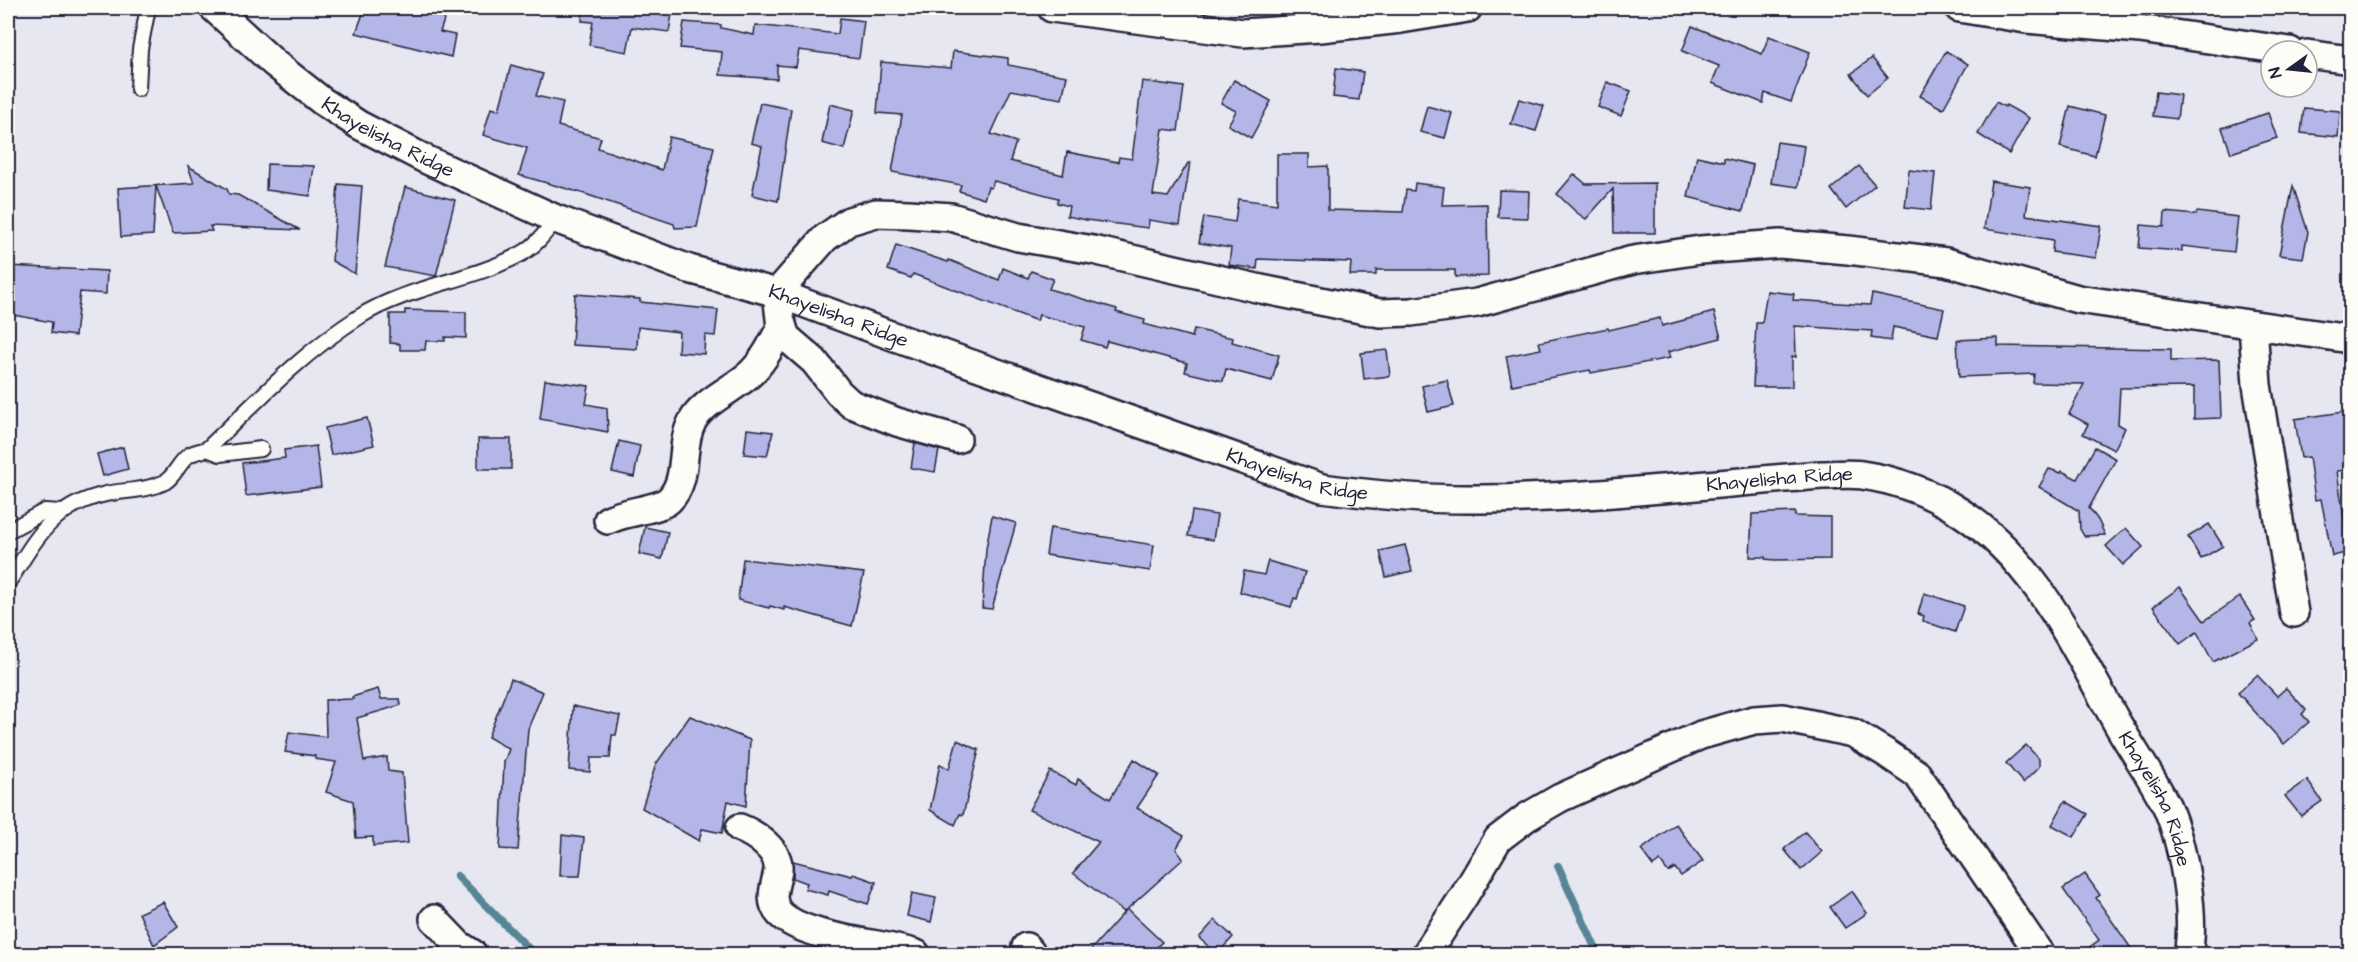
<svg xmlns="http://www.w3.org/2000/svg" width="2358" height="962" viewBox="0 0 2358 962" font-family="'Architects Daughter',sans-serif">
	<rect width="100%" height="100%" fill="#e7e7f2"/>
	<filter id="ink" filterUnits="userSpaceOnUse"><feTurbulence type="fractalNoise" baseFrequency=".0167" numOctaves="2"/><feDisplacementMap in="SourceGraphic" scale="12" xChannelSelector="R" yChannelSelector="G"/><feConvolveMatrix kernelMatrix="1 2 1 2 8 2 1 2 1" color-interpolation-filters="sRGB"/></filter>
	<g filter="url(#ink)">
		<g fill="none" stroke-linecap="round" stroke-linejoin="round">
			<!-- stream -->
			<g stroke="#568695" stroke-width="8">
				<path d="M1558,866L1598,954"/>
				<path d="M457,876L534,954"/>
			</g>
		</g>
		<!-- building -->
		<g fill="#b4b6e7" stroke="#22223b" stroke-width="1.5">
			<path d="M365,8H448L440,32L455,35L451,57L356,33Z"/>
			<path d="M583,8H673L669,32L632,27L627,52L589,45L593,22L582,21Z"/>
			<path d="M840,18L864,21L859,58L799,50L796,67L777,65V79L720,75L722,52L680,48L684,22L721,25V28L754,35L755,25L838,34Z"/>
			<path d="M1692,26L1762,54L1769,36L1810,52L1791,102L1765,93L1763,103L1712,83L1719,66L1682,51Z"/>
			<path d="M953,51L1008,58V65L1067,76L1062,99L1011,90L991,134L1016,142L1010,161L1063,175L1067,152L1118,162L1119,157L1132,159L1142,81L1184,87L1178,131L1163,129L1153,195L1168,197L1188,163H1190L1180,225L1149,220L1148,228L1086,220L1067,216L1069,206L1057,203L1058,198L994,181L991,188L988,187L984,199L959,191L961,185L892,172L902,115L877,113L881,62L951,68Z"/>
			<path d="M1946,51L1968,64L1943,109L1920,96Z"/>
			<path d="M1872,58L1888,78L1867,95L1851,74Z"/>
			<path d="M511,65L543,74L536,96L563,102L558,126L601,138L598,148L662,170L669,137L714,147L697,227L675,228L674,224L585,194L519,175L527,148L483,135L491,108L499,110Z"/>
			<path d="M1336,68L1363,72L1359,100L1333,97Z"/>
			<path d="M1234,80L1271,101L1251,138L1228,125L1236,111L1221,103Z"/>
			<path d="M1607,82L1631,91L1621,116L1598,107Z"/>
			<path d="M2156,92L2180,95L2177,119L2153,116Z"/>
			<path d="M1519,99L1544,106L1536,131L1511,124Z"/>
			<path d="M1996,102L2005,107L2006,105L2029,118L2009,154L1978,134Z"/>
			<path d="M760,103L791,109L778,201L752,195L762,146L751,143Z"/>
			<path d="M830,104L854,110L844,149L822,143Z"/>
			<path d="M1427,106L1452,113L1445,138L1420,132Z"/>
			<path d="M2070,106L2105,115L2095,156L2060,147Z"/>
			<path d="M2304,108L2340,111L2338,137L2301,133Z"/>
			<path d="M2268,113L2277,138L2231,153L2222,128Z"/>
			<path d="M1777,142L1804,146L1798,187L1771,183Z"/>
			<path d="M1277,154H1309V167L1328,166V210L1403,212L1406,190L1414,191L1415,183L1444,187L1442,205L1487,204L1488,276L1455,277V270H1376V275H1350L1351,262L1258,259L1257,269L1229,265L1231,248L1199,243L1204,217L1235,222L1238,199L1277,204Z"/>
			<path d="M1697,156L1724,162V158L1753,165L1743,211L1688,197Z"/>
			<path d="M267,164L314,166L310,196L266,190Z"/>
			<path d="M188,166L227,189L229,194L238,195L300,230L210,226L212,231L173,233L156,186L153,235L121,237L118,188L194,183Z"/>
			<path d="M1859,166L1875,185L1846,209L1831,189Z"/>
			<path d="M1909,170L1935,173L1931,210L1905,207Z"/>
			<path d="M1574,174L1586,184L1655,183V233H1614L1613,189L1586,219L1576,212L1557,194Z"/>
			<path d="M1991,181L2030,187L2026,215L2101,226L2096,258L2052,252L2053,240L1984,229Z"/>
			<path d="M338,184L362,186L355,274L332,261Z"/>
			<path d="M2293,186L2308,232L2303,258L2279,255Z"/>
			<path d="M405,187L455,200L436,276L385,267Z"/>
			<path d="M1499,190L1529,191L1528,218L1498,217Z"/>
			<path d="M2165,212L2196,215L2197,212L2238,217L2234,252L2182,246V251L2139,248L2141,225L2164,227Z"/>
			<path d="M896,245L948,262L949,260L999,280L1003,268L1028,278L1031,271L1053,279L1049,289L1117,309L1116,312L1145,320L1144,324L1192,337L1194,329L1233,338L1232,342L1279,355L1272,381L1226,369L1223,381L1185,372L1187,363L1107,341L1105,347L1081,340L1085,327L1039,315L1037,321L913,274L911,278L888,270Z"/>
			<path d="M8,266L107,271L106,294L80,292L75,336L51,333L52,322L8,314Z"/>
			<path d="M1767,291L1794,294L1793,300L1870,305L1872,294L1944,309L1938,336L1893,327L1891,341L1871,338L1872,331L1795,326L1796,357L1792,356V387H1753L1756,323H1762Z"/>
			<path d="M575,294L640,299V302L718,310L715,336L705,335L704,354L678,352L679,332L638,327L637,349L572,345Z"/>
			<path d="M405,310L466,312V338L445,337V341H426L425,350H400V344L390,343V314H405Z"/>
			<path d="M1714,312L1721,338L1668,352L1670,358L1591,373L1590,370L1512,385L1506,356L1541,349L1539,342L1608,328L1609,330L1660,318L1662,326Z"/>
			<path d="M1998,338V346L2171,349V361L2219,360L2221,418L2194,419V387L2120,388L2118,424L2125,428L2114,450L2083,434L2088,424L2069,414L2084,384L2033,383L2034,374L1959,377L1957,340Z"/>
			<path d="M1387,350L1390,376L1364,379L1361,353Z"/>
			<path d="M545,380L589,386L586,404L607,408L608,432L540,419Z"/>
			<path d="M1447,380L1454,406L1428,412L1422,386Z"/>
			<path d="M2350,411V470L2337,471L2345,525L2350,524V552L2332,556L2321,499L2315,500L2309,457L2301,458L2295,419Z"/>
			<path d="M367,418L374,445L331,455L325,428Z"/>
			<path d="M747,429L773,432L767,456L744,454Z"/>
			<rect x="478" y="439" width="33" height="30"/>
			<path d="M619,441L640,446L634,477L612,472Z"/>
			<path d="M915,443L939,450L935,472L911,468Z"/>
			<path d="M316,446L321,487L246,496L242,463L285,458L284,450Z"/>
			<path d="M123,447L128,469L103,476L97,454Z"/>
			<path d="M2095,447L2116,459L2089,508L2098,520L2105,535L2084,536L2080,529L2079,511L2039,487L2049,469L2061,473L2062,471L2077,479Z"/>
			<path d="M1192,511L1217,515L1213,540L1188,536Z"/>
			<path d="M1795,512V516L1830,517V559L1775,560L1765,559V557H1750L1752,514Z"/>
			<path d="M992,516L1016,523L992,609L982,608L986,549Z"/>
			<path d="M2209,524L2223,546L2201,559L2188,537Z"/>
			<path d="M645,527L668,532L662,559L639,554Z"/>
			<path d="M1050,528L1154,545L1150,571L1046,555Z"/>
			<path d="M2126,528L2143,547L2123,565L2106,546Z"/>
			<path d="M1405,545L1412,571L1386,577L1380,551Z"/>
			<path d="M743,559L864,573L852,626L784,607V610L770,606L769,608L738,600Z"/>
			<path d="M1268,561L1305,572L1297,599L1294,598L1291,607L1240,592L1244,571L1264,575Z"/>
			<path d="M2180,587L2204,621L2240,597L2255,620L2250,623L2258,639L2213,662L2197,632L2180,644L2153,607Z"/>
			<path d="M1924,593L1964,606L1955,632L1923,621L1924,616L1918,614Z"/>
			<path d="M2257,675L2277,696L2286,688L2306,710L2302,714L2309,722L2284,744L2238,693Z"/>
			<path d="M511,679L543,692L528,729L518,850L500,849L504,762L509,749L488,737Z"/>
			<path d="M378,689L381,699H400L401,705L357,718L364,761L387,757L388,771L402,773L408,843L373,846V837L356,838L353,801L326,792L336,762L315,759V756L285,752L289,732L326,737L325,700L353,699L352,697Z"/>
			<path d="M573,706L620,716L616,735H612L610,758H591L590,772L569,770Z"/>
			<path d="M690,716L750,740L746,806L728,801L722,833L702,829L699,841L642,808L656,764Z"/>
			<path d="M957,740L979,750L963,815L960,814L955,825L930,810L940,764L949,769Z"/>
			<path d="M2026,745L2039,759V767L2023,783L2006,763Z"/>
			<path d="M1134,759L1159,775L1137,808L1184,836L1176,849L1183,859L1124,912L1073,873L1099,842L1029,810L1050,771L1076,785L1078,779L1110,799Z"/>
			<path d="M2307,780L2322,801L2301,816L2285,796Z"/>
			<path d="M2065,801L2088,814L2074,837L2052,825Z"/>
			<path d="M1676,824L1703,861L1681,876L1675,868L1668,872L1660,861L1653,866L1641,850Z"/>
			<path d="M1805,832L1822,852L1801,870L1784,849Z"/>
			<path d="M562,835L584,838L580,876H560Z"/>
			<path d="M793,861L852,876L853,874L876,882L868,904L829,891L828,895L805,889L807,883L793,878Z"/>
			<path d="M2085,874L2100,895L2096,898L2135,954H2080L2099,940L2063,889Z"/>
			<path d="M1852,891L1867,913L1845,928L1830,907Z"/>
			<path d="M912,893L936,898L931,922L907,916Z"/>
			<path d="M163,902L178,927L154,945L139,913Z"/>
			<path d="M1127,909L1162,942L1149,954H1087Z"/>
			<path d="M1215,920L1233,937L1217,954L1199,938Z"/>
		</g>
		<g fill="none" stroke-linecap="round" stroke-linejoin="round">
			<defs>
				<g id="lane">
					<path d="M138,89L140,49L148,8"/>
					<path d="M207,449L220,454L261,449"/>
					<path d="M8,531L45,511L61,512"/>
					<path d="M8,583C36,539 51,506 106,494C125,490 147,491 165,482C175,476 179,462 189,455C194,452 201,451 207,449C254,404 302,353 359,317C408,286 469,282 521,254C536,246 546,232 556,219"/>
				</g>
				<g id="street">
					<path id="s1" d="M214,8L274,63L322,101L359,125L425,159L556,219L689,269L777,293L898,338L1322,488C1374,495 1427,500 1480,499C1594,498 1708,484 1822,475C1835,475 1849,473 1862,475C1896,480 1931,493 1960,512C2036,561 2073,645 2116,721C2131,748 2154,780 2167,807C2183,844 2196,915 2188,954"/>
					<path d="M1052,8L1243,33L1320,28L1401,19L1468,8"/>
					<path d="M1959,8L2026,19L2140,29L2290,51"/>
					<path d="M2307,54L2350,60"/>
					<path d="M2253,325L2257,385L2294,613"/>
					<path d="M957,439L897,422L851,404L839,393L814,361L786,337L780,319L777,293L825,238L849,221L876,213L909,214L951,217L1018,237L1093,250L1261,289L1380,313L1411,312L1477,303L1633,260L1700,250L1780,244L1848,250L1946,262L2078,299L2350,339"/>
					<path d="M608,520C624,511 658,510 669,500C690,479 679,446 692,422C703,401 736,388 752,372C765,359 774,341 782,325"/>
					<path d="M740,828C755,834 780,850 778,870C776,885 767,900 780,914C806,939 880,942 916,954"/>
					<path d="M434,919L459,945L473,954"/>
					<path d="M1026,947L1032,954"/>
					<path d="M1426,954L1464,896L1498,839L1527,817L1560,798L1701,735L1754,720L1783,718L1853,733L1886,753L1917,774L2040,954"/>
				</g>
			</defs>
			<!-- lane casing -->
			<use href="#lane" stroke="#22223b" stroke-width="18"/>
			<!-- street casing -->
			<use href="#street" stroke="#22223b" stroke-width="32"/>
			<!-- lane -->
			<use href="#lane" stroke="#fdfcf7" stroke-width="14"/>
			<!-- street -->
			<use href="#street" stroke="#fdfcf7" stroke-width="27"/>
		</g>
	</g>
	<g text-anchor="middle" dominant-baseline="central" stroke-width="5" stroke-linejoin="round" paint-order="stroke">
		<!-- street labels -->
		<g font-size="20" fill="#22223b" stroke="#fdfcf7">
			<text stroke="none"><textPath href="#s1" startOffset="218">Khayelisha Ridge</textPath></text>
			<text stroke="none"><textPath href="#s1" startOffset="704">Khayelisha Ridge</textPath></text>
			<text stroke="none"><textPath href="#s1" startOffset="1190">Khayelisha Ridge</textPath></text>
			<text stroke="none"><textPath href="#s1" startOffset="1676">Khayelisha Ridge</textPath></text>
			<text stroke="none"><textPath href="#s1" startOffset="2216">Khayelisha Ridge</textPath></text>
		</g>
	</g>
	<!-- margin -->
	<rect width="2358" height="962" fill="none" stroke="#fdfcf7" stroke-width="30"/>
	<rect x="15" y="15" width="2328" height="932" fill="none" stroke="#22223b" stroke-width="2" filter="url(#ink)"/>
	<!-- north arrow -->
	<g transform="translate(2289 69) rotate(255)"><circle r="28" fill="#fdfcf7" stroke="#a5a5ac" stroke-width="1.5"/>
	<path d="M0-4.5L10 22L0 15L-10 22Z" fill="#22223b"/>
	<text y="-9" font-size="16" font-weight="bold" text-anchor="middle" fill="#22223b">N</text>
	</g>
</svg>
